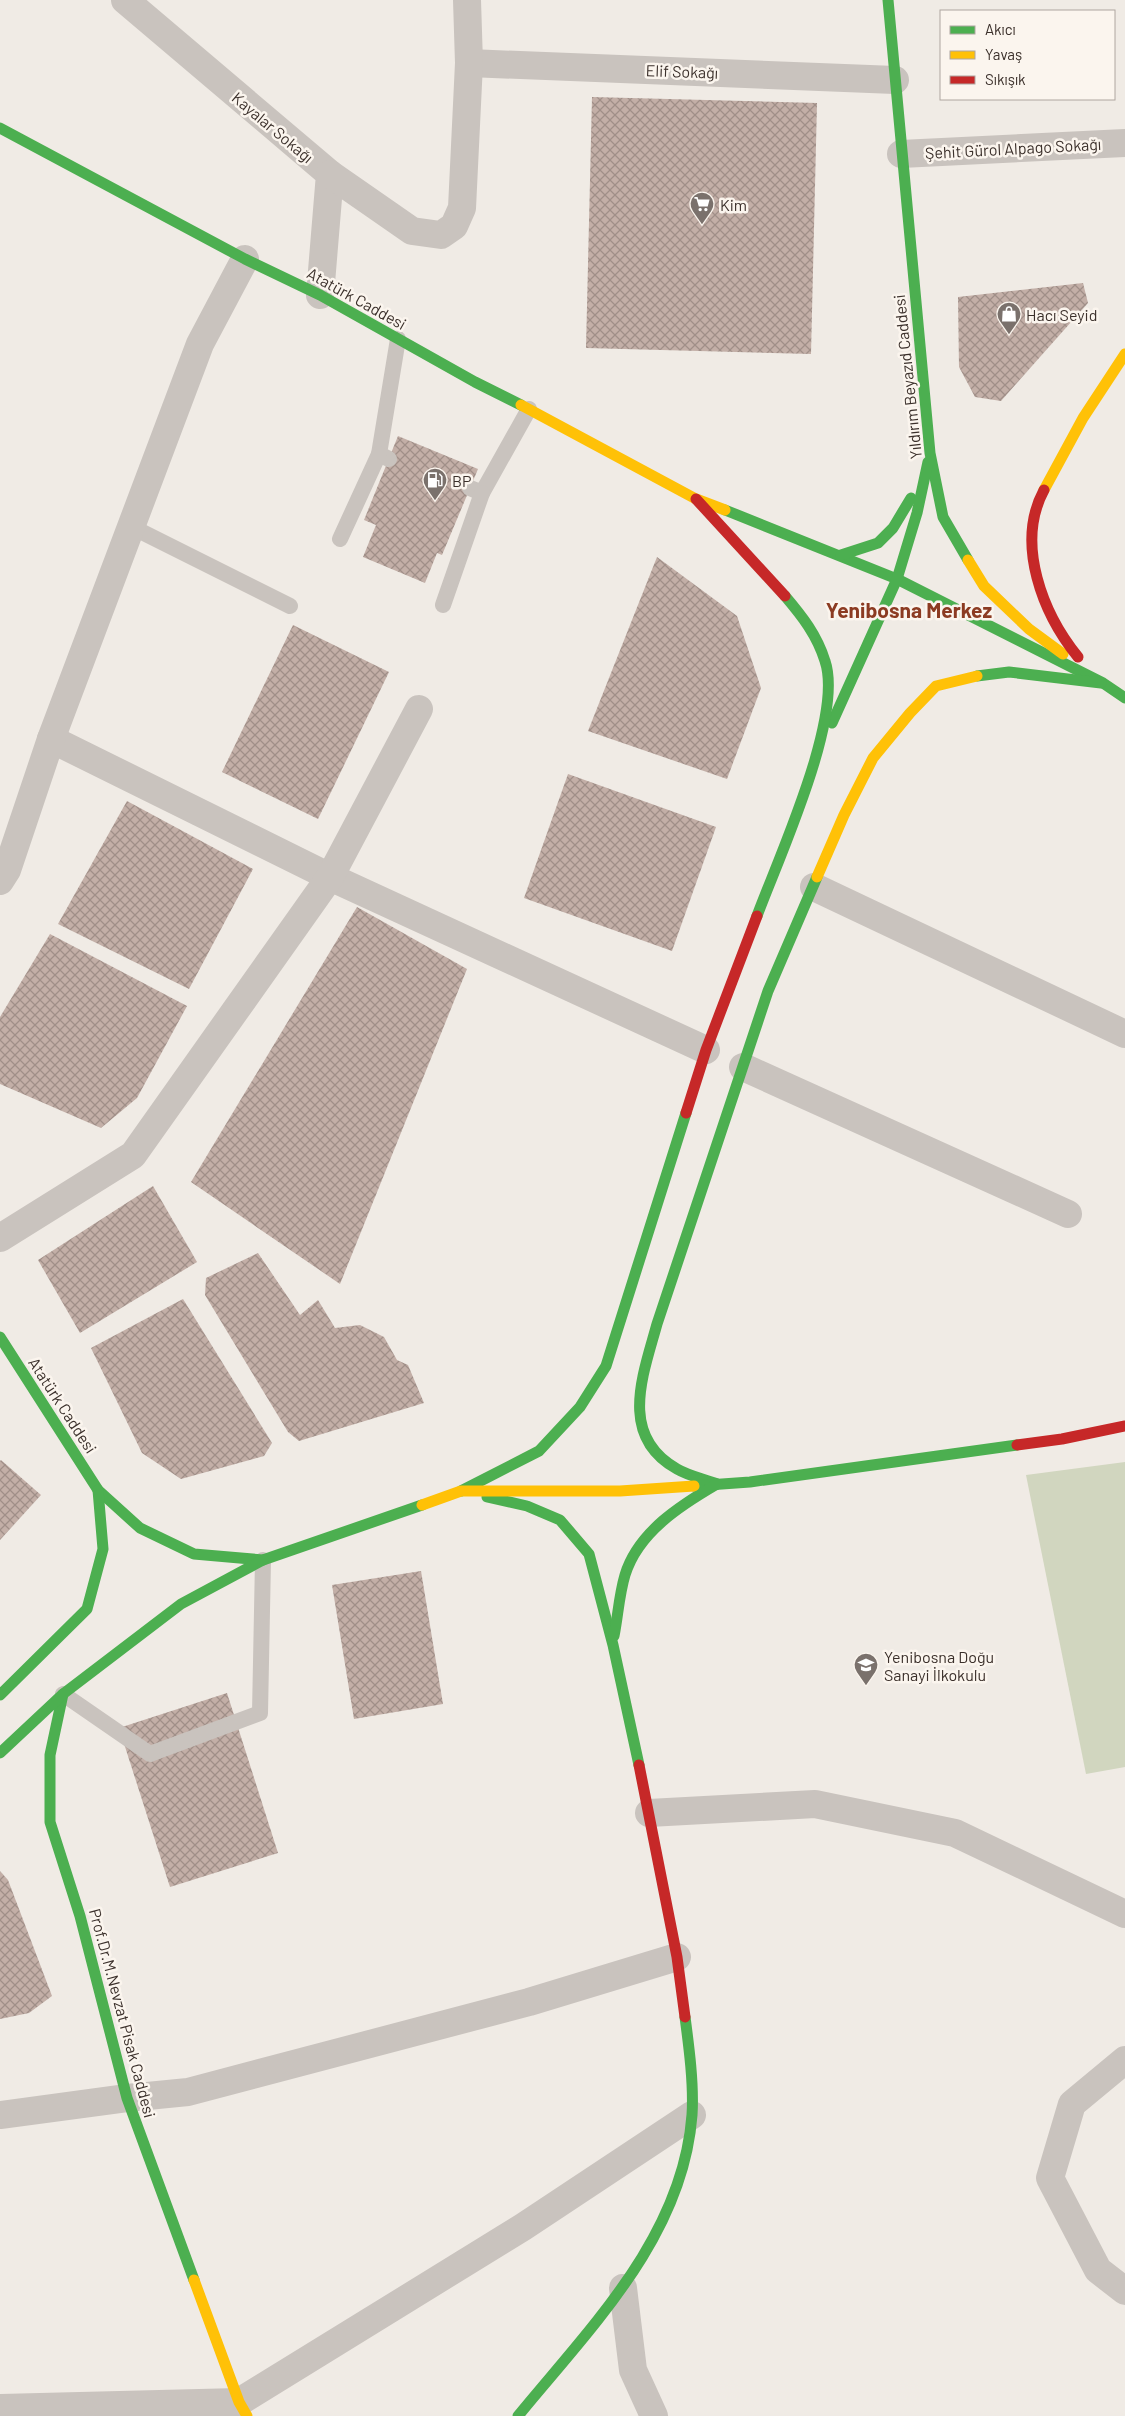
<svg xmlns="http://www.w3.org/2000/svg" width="1125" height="2416" viewBox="0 0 1125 2416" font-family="Barlow,sans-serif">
	<defs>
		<pattern id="building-cross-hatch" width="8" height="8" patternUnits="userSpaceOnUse" patternTransform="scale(1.25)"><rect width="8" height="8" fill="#c3afa7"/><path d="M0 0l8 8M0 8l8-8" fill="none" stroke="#a08f88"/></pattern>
	</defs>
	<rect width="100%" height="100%" fill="#f0ebe5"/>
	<!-- garden -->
	<path fill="#d1d6bf" d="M1125,1462V1767L1086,1774L1026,1475Z"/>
	<!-- building -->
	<g fill="url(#building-cross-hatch)">
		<path d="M592,97L817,103L811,354L586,348Z"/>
		<path d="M1083,283L1088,303L1001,401L975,397L959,367L958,297Z"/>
		<path d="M398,436L478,469L442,555L437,553L425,583L363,557L376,525L364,520Z"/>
		<path d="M657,557L737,616L761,688L727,779L588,731Z"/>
		<path d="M293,625L389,672L318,819L222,772Z"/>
		<path d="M568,774L716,827L672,951L524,898Z"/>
		<path d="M127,801L253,869L189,989L58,924Z"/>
		<path d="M357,907L467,969L340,1284L191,1182Z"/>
		<path d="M50,934L187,1006L137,1098L101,1128L0,1084V1017Z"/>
		<path d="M153,1186L197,1262L80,1333L38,1260Z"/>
		<path d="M258,1253L300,1315L318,1300L335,1328L360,1325L384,1337L397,1360L408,1365L424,1403L299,1441L288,1432L205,1295L206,1278Z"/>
		<path d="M183,1299L272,1443L264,1456L181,1479L142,1453L91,1348Z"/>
		<path d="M1,1460L41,1495L0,1540V1461Z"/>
		<path d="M421,1571L443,1704L354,1719L332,1585Z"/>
		<path d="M227,1693L278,1853L170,1887L119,1728Z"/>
		<path d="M0,1871L8,1880L52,1996L29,2013L0,2019Z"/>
	</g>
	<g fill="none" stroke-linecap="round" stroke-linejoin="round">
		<!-- lane -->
		<g stroke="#c9c3be" stroke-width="16">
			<path d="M389,459L379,454L398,339"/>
			<path d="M470,488L482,493L529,409"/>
			<path d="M132,527L290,606"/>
			<path d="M340,539L379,454"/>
			<path d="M443,605L482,493"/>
			<path d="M63,1694L150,1754L260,1713L263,1560"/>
		</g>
		<!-- street -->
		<g stroke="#c9c3be" stroke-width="28">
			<path d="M125,0L330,174L320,295"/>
			<path d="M469,63L895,80"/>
			<path d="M901,154L1125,143"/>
			<path d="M330,174L412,231L441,235L454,226L462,208L469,63L467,0"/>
			<path d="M51,739L330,877L706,1050"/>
			<path d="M0,881L7,870L51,739L200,344L245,259"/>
			<path d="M814,887L1125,1034"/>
			<path d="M743,1067L1068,1214"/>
			<path d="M0,1238L133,1155L330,877L419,709"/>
			<path d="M649,1813L815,1804L955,1833L1125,1914"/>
			<path d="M1125,2060L1072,2104L1050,2178L1098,2270L1125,2291"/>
			<path d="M0,2115L127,2098L188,2092L529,2002L677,1957"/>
			<path d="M623,2288L633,2370L654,2416"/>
			<path d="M0,2408L239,2402L523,2227L692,2115"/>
		</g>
		<!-- fast -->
		<g stroke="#4caf50" stroke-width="11">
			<path d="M888,0L930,453L943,517L968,560"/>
			<path d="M0,128L245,259L320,295L475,382L521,405"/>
			<path d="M725,510L897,579L1103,683L1125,698"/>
			<path d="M841,555L878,543L893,528L911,498"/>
			<path d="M977,676L1009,672L1101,683"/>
			<path d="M832,723L897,579L917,513L928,462"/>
			<path d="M757,916C778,859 844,717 825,661C817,635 802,616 785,596"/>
			<path d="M0,1337L98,1490L140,1528L194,1554L263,1560L422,1505"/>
			<path d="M717,1484C704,1479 689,1476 677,1469C618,1436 643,1375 657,1324L768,991L817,877"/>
			<path d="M694,1486L750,1482L1017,1445"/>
			<path d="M461,1491L539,1451L580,1407L606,1366L686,1113"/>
			<path d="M487,1497L527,1506L560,1520L589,1554L613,1645L639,1765"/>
			<path d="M614,1636C618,1616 619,1595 625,1575C638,1532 681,1505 717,1484"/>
			<path d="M63,1694L50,1755V1822L80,1916L127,2098L194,2280"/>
			<path d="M0,1695L87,1609L103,1549L98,1490"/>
			<path d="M0,1753L63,1694L181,1604L263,1560"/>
			<path d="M518,2416C591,2327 683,2236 692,2115C694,2085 689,2047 685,2017"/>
		</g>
		<!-- slow -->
		<g stroke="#ffc107" stroke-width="11">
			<path d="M521,405L696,499L725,510"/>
			<path d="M1044,490L1083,418L1125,354"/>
			<path d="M968,560L984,586L1029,629L1063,654"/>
			<path d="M817,877L844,815L873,758L910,713L936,686L977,676"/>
			<path d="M422,1505L461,1491H620L694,1486"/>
			<path d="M194,2280L239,2402L247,2416"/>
		</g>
		<!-- jam -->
		<g stroke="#c62828" stroke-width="11">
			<path d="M1044,490C1015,544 1043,614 1078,657"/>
			<path d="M696,499L785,596"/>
			<path d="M686,1113L706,1050L757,916"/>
			<path d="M1017,1445L1062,1439L1125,1426"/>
			<path d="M639,1765L677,1957L685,2017"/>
		</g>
	</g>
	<!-- icons -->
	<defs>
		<symbol id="supermarket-pin" viewBox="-11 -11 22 30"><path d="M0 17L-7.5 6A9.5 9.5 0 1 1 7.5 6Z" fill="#7a716c" stroke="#fbf5ee"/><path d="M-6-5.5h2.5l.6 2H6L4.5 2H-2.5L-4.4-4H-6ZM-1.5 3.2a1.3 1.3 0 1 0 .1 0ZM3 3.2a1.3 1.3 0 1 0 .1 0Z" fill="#fff"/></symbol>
		<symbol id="shop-pin" viewBox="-11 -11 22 30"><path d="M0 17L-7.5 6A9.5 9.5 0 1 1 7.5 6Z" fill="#7a716c" stroke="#fbf5ee"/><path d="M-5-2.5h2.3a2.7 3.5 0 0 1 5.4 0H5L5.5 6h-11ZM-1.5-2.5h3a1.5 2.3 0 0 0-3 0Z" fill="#fff"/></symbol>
		<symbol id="fuel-pin" viewBox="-11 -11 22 30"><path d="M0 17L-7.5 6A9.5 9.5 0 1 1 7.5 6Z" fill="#7a716c" stroke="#fbf5ee"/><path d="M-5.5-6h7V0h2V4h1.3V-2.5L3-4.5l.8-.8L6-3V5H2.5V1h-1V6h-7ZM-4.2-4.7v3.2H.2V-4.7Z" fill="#fff"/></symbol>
		<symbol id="school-pin" viewBox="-11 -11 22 30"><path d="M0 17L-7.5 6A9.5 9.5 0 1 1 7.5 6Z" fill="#7a716c" stroke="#fbf5ee"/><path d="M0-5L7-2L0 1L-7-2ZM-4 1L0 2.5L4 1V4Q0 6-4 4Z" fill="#fff"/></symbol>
	</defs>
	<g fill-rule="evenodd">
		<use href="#supermarket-pin" x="688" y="190" width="28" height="38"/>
		<use href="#shop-pin" x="995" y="300" width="28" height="38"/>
		<use href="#fuel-pin" x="421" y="466" width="28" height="38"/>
		<use href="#school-pin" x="852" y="1651" width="28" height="38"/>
	</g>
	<g text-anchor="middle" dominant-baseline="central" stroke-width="5" stroke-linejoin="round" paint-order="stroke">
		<!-- street labels -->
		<g font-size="16" fill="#3b302b" stroke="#fbf5ee">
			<text transform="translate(682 71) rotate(2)">Elif Sokağı</text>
			<text transform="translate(273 127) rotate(40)">Kayalar Sokağı</text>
			<text transform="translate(1013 148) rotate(-3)">Şehit Gürol Alpago Sokağı</text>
			<text transform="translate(357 298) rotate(29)">Atatürk Caddesi</text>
			<text transform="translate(907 377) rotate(-96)">Yıldırım Beyazıd Caddesi</text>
			<text transform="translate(63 1405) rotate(57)">Atatürk Caddesi</text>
			<text transform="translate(123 2013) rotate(75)">Prof.Dr.M.Nevzat Pisak Caddesi</text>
		</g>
		<!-- poi labels -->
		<g font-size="16" fill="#3b302b" stroke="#fbf5ee" text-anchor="start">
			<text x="720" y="204">Kim</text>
			<text x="1026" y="314">Hacı Seyid</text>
			<text x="452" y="480">BP</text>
			<text x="884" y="1656">Yenibosna Doğu<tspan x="884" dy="18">Sanayi İlkokulu</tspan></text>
		</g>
		<!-- district labels -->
		<g font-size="21" font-weight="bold" fill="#8c3b22" stroke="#fbf5ee">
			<text x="909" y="609">Yenibosna Merkez</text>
		</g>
	</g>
	<!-- legend -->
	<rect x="940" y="10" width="175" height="90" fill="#fbf5ee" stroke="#aea6a0"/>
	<rect x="950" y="26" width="25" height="8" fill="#4caf50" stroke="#aea6a0"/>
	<text x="985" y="35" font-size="15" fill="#3b302b">Akıcı</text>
	<rect x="950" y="51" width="25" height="8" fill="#ffc107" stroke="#aea6a0"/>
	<text x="985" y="60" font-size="15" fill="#3b302b">Yavaş</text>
	<rect x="950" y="76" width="25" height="8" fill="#c62828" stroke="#aea6a0"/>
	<text x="985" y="85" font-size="15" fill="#3b302b">Sıkışık</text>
</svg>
